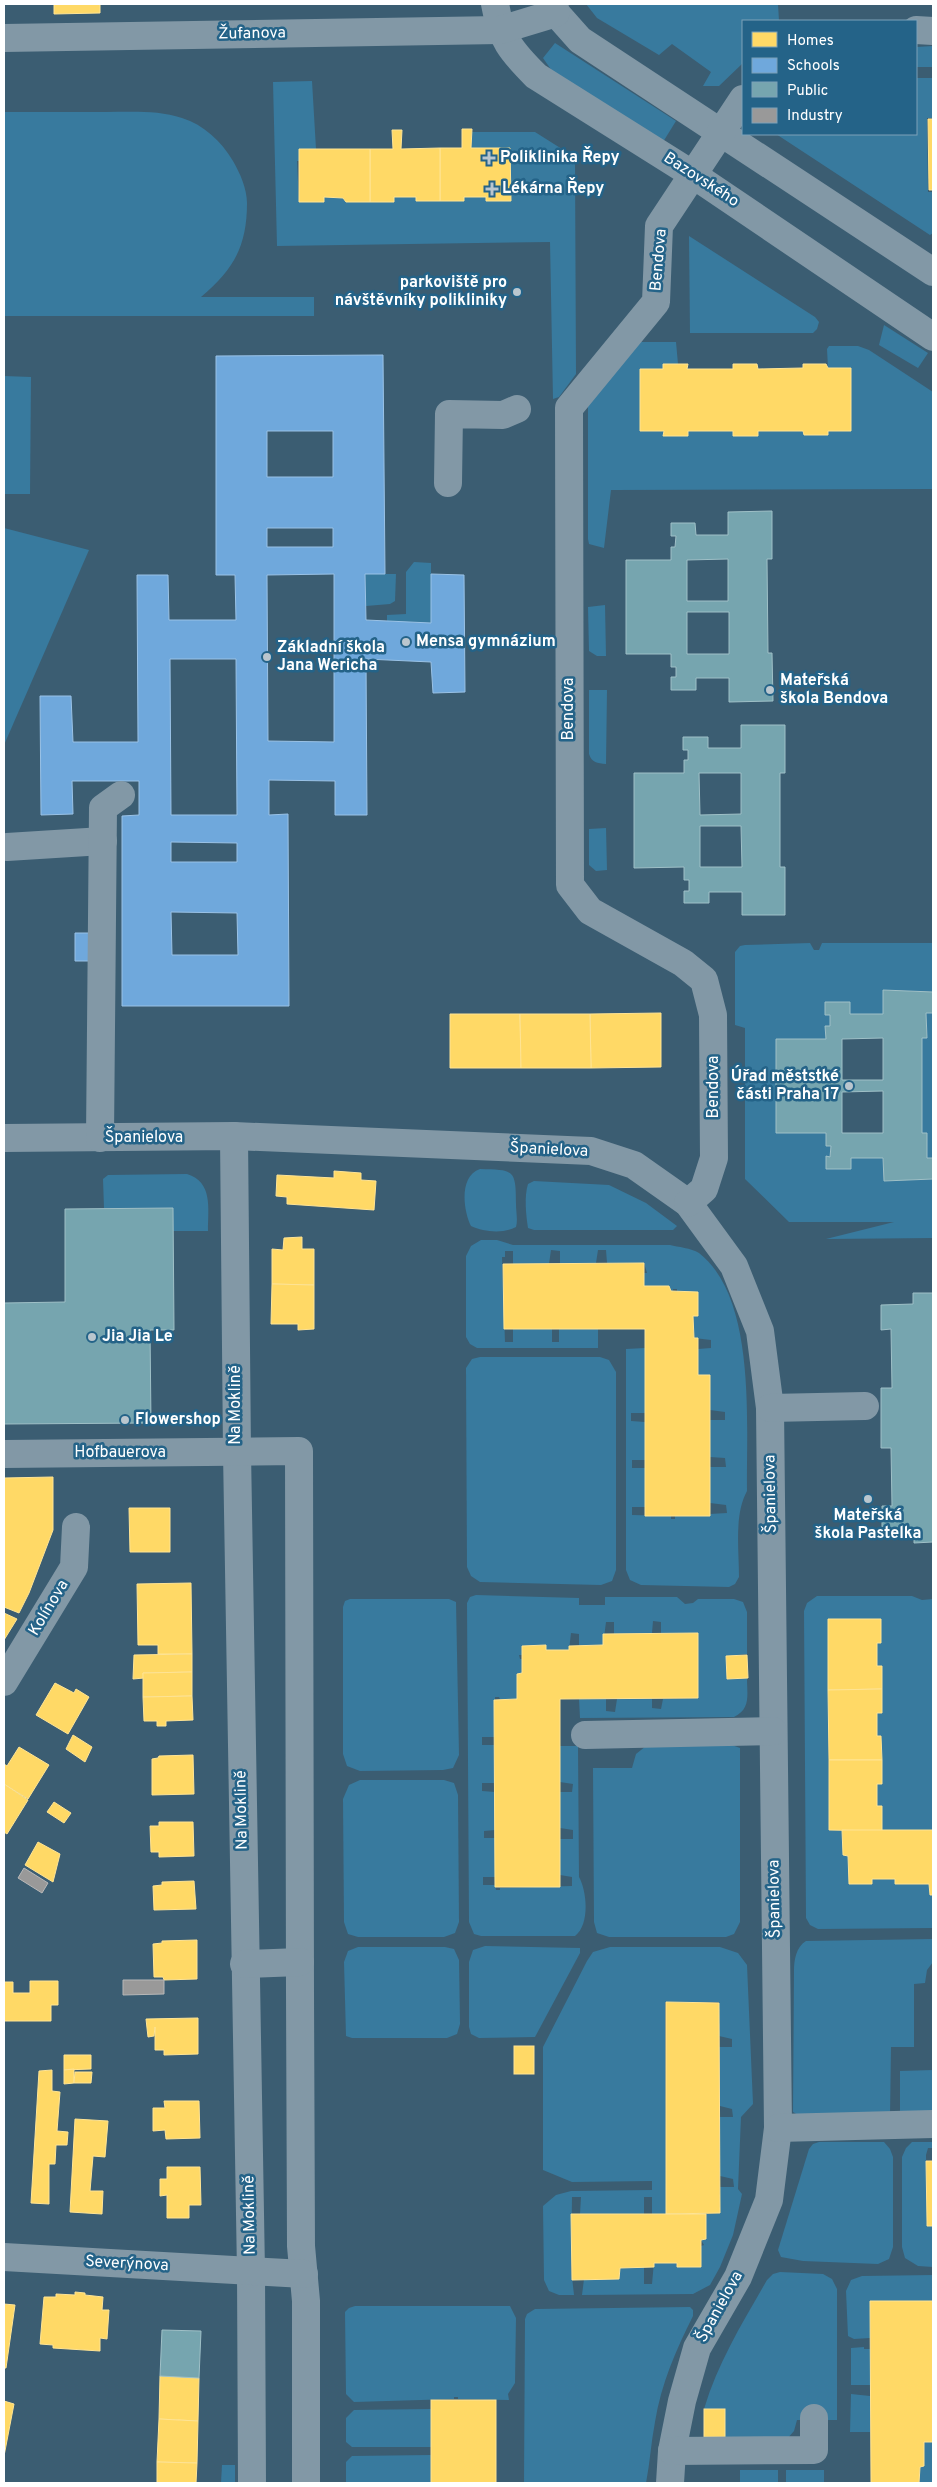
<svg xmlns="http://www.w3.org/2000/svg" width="937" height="2487" viewBox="0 0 937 2487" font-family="Overpass,sans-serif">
	<rect width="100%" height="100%" fill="#3b5d72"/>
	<!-- green -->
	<g fill="#387a9e">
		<path d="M586,4H778L779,21H743V63L719,86H703L711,72L672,44L659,55L597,18Z"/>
		<path d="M555,43L676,121L663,142L552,71L543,58Z"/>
		<path d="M933,46V67H916V47Z"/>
		<path d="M916,78H933V118H927L928,192H933V233L930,235L776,134H916Z"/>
		<path d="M312,81L316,149H299V161H297L299,202H324V197L343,198L346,202H394V197H416V201H464V197H486V201H510V148H471L472,132H535L573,156L575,161L576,374L559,397L553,399L550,242L277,246L273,82Z"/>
		<path d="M4,112C38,112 72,112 106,112C131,112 158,110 182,118C204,125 221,141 233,161C240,173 247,189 247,203C247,247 233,270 201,297H314V316H4Z"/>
		<path d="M689,236L815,317L819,322L817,329L813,333H690Z"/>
		<path d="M884,325L928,353L918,368L879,345Z"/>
		<path d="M640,342H676L678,364L663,369H640V431H664V436H688V431H733L758,436V431H803L804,435H828V431H851V369L828,368L827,349L829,346H858L869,350L933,392V489L611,490L604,548L589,544L588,539V400Z"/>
		<path d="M4,376L31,377L30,494H4Z"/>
		<path d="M4,528L89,550L4,745Z"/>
		<path d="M414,562L431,563V623L387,622V615L406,614V572Z"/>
		<path d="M365,574H396L395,601L390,604L366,606Z"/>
		<path d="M605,605L606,656H597L589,651L588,607Z"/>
		<path d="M589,690H607L606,764C597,763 592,763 589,754Z"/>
		<path d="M606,828L607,870L596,871L589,865V829Z"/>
		<path d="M810,943L814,950H819L822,943H933V992L883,990V1014H850V1002L825,1015H830V1026H826V1039H776V1133H826V1146H831L830,1157H826V1169H851V1158H883L884,1181L933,1179V1238L826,1239L894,1222H789L745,1179V1028L735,1025V952L740,946L745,945Z"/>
		<path d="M926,1013H933V1158H927V1133H922V1038H927Z"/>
		<path d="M480,1169C514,1170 516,1169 516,1204C516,1212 518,1220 516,1227C503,1234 484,1232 471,1226C463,1210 459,1176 480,1169Z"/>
		<path d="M187,1174C213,1182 208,1208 208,1231H173L172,1208H104L103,1179L108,1175Z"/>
		<path d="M534,1181L609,1185L646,1203L677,1226L673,1230H534L528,1228C526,1215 524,1197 528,1184Z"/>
		<path d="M481,1240H497L513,1245H670C678,1247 691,1248 699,1253C757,1298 746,1425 747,1491C734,1515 739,1549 739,1577L735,1584L729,1587L641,1585L630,1580L626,1570V1349L645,1348V1413H631V1421L645,1422V1460H632V1468H645V1507H632V1515L671,1516V1519H675V1516L727,1513L726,1505L710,1503V1467H726L725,1458L710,1457V1420H725V1412L710,1410V1375H698V1349L711,1348V1340L694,1338L693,1316L698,1315V1292H677V1289H673V1291L644,1286V1273H647L644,1263H607L606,1250H598L596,1263L560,1264V1251L551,1250L549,1264H513V1251H505V1257H502L505,1342H513V1329H552V1342H559V1329H598V1348H477L470,1344L466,1337V1256L471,1246Z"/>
		<path d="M480,1357H600L609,1360L616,1372V1570L612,1581L601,1585L480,1582L471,1576L467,1567L466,1368L472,1359Z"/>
		<path d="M476,1595L579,1598V1605H605V1597H677L685,1604L693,1603L698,1599H734L743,1602L747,1612V1654L726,1656L727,1679L747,1678C747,1695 751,1709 734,1717L580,1718L579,1699H606V1711L615,1712L617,1699H652V1708L661,1709L663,1699L698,1698V1633H661V1622L653,1621L652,1633L614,1634V1622H606L603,1645H579V1634L571,1633L569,1650H546V1645L523,1646L522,1655H519L520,1659H522V1674H517V1699H500L499,1697H495V1737H482V1745H494V1783H482V1791L495,1792V1830L484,1831V1838H495V1877H483V1885H495L496,1890H500V1888L572,1886V1877L560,1875V1839H573V1830L560,1828V1792H572L573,1784L560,1782V1746H578L579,1877C587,1891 590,1925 575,1936H481L474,1934L469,1922L467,1603L470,1597Z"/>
		<path d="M817,1596H912L922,1600L933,1599V1830L882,1831V1806H877V1784L882,1783L881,1736H877V1713H882V1666H877V1643H881V1619H828L829,1830H842L843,1855L848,1856L849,1884H872V1879H895L929,1884L930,1895H933V1928L818,1929L810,1925L806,1918L804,1611L807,1603Z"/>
		<path d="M350,1599H449L456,1602L459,1755L453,1768L443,1770L360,1771L347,1766L343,1754V1607L345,1601Z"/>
		<path d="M729,1744L740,1748V1922L734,1934L726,1937H609L597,1933L594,1922L593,1768H632L636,1754L646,1746Z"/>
		<path d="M360,1780H444L454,1783L458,1795L459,1922L455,1933L444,1937H358L348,1934L344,1922L343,1799L349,1785Z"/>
		<path d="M933,1939V1962L927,1970L925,1983L914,1984V2047H891L890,2116L798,2115L793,2112L794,1971C794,1960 796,1947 806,1941Z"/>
		<path d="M485,1946L580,1948V1953L535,2037L479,2038L471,2034L469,2027V1962L473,1950Z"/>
		<path d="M358,1947H445L454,1949L459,1960L460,2024L457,2034L447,2038H352L346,2036L344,1962L348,1951Z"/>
		<path d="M610,1947H720L738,1953L747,1965L753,2104L741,2117L738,2189L742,2194L733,2235L720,2267L710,2285L693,2294L582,2295L584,2279L620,2267H644V2284H652L654,2262H676L677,2267H701V2246L704,2245L701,2240L706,2238V2214L720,2213V2187H734L733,2179L720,2176L719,2117H733L732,2109L720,2106L719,2047H732V2039L719,2036V2002H665L666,2214H652V2197H644V2214H580L581,2197H572L571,2268L574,2295H559L549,2291L544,2280L543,2206L556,2195L571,2191L652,2190V2181L572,2182L543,2170V2047L587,1961L593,1952Z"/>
		<path d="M933,2070V2114H900V2071Z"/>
		<path d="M819,2142H884L890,2149L893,2157V2247L889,2259L878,2264L803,2261L781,2257L778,2250L809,2149L813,2144Z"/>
		<path d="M912,2142H933V2148H928L926,2155L927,2226H933V2267L918,2266L905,2258L902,2247V2157L906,2148Z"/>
		<path d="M780,2272L823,2274L832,2279L837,2289V2420H797L794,2431L787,2439L725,2443V2409H704C718,2362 743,2322 767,2280L773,2274Z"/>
		<path d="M933,2275V2301H870V2338L854,2339L848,2336L846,2291L851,2280L862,2276Z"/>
		<path d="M355,2306H510L516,2318L515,2383L508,2394L509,2400L458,2399V2397H454V2399L354,2402L346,2394L345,2312L349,2308Z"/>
		<path d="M690,2307L693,2310V2316C676,2350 661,2384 655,2422C651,2442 650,2463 646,2483H524L525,2319L527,2314L535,2309Z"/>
		<path d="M864,2347V2349H870V2385H851V2348Z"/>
		<path d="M851,2394L870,2396V2432H850Z"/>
		<path d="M431,2409V2447H352L346,2442V2418L354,2410Z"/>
		<path d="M931,2441L933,2444V2483H919L920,2466H924V2442Z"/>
		<path d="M431,2455V2483H346V2462L352,2456Z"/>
		<path d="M222,2465H235V2483H221Z"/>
		<rect x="740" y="2470" width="38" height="13"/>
		<rect x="786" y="2470" width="38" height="13"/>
	</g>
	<!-- homes -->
	<g fill="#ffd966" stroke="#ffe494">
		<path d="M54,4H100V13L54,14Z"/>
		<path d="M928,119H933V190H929Z"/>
		<path d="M462,129H472L471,148H510L511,201H486V197H464V201H440V148H462Z"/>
		<path d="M392,130H402L401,149L440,148V201H416V197H394V202H370V149H393Z"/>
		<path d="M299,149H370V202H346L343,198L324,197V202H299Z"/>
		<path d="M663,364H688L687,369H733V364H757L758,369L803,368V364H826L828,368H851V431H828V435H804L803,431H758V436H733V431H688V436H663L664,431H640V369H663Z"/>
		<path d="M661,1013V1067L591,1068L590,1014Z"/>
		<path d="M450,1014H520L521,1068H450Z"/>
		<path d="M520,1014H590L591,1068H521Z"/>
		<path d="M334,1171L361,1173V1180L376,1181L374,1210L287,1204V1197L276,1196L277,1175L334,1178Z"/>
		<path d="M302,1237V1249H314V1285L272,1284V1249L283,1250L284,1238Z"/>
		<path d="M644,1263V1286H669L671,1291L698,1292V1316H693L694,1338H698V1375H710V1516H645V1329H504L503,1264Z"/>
		<path d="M272,1284L314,1285V1329L298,1330V1324H271Z"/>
		<path d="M53,1477V1530L29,1593L19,1613L4,1607V1478Z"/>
		<path d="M129,1508H170V1552H130Z"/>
		<path d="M191,1583L192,1654H158V1645H138L137,1584Z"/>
		<path d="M4,1613L17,1619L4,1640Z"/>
		<path d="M828,1619H881V1643H877V1666H882V1689L828,1690Z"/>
		<path d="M698,1633V1698L560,1699V1887H495L494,1700L517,1699V1674L522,1673V1646L546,1645V1650H569V1646L603,1645V1634Z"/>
		<path d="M192,1654V1672L143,1673L144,1678L133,1679L134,1655Z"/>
		<path d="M747,1655L748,1678L727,1679L726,1656Z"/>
		<path d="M192,1672V1696L143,1697V1673Z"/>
		<path d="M55,1683L74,1693L76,1689L89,1697L68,1734L36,1715Z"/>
		<path d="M882,1689V1713H877V1736H881L882,1760H829L828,1690Z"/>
		<path d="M192,1696L193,1720L166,1721V1726H157V1721H144L143,1697Z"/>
		<path d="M73,1735L92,1747L85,1762L66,1749Z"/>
		<path d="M19,1747L49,1765L28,1799L4,1784V1764L7,1766Z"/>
		<path d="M193,1755L194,1794L152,1795V1759L158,1758L159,1756Z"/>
		<path d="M829,1760H882V1784H877V1806H882V1831L829,1830Z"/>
		<path d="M4,1784L28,1800L7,1834L4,1832Z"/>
		<path d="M54,1802L71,1813L64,1823L47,1812Z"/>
		<path d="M159,1822H193L194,1856L159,1857V1852H151L150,1826H159Z"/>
		<path d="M842,1830H933V1895H930L929,1884H895V1879H872V1884H849L848,1856L843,1855Z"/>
		<path d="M38,1842L60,1854L53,1882L25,1865Z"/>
		<path d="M194,1881L196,1909L154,1910L153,1886L162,1885V1882Z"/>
		<path d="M197,1940V1979L164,1980L163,1977H154L153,1944L162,1943V1941Z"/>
		<path d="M30,1981H58V2005H51V2021H4V1982H13V1993H30Z"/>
		<path d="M666,2002L719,2003L720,2213L666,2214Z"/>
		<path d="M198,2018V2054L164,2055V2050H155V2027L154,2036L148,2037L146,2019Z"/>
		<rect x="514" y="2046" width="20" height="28"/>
		<path d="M64,2055H91V2069L64,2070Z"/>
		<path d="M74,2069V2083L64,2084V2070Z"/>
		<path d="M52,2070V2091L60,2092L57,2131L68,2132L67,2145H56L55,2164H49V2204L31,2203L39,2071Z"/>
		<path d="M75,2072H92L91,2083H74Z"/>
		<path d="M164,2101H199L200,2138L166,2139L165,2130L153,2131V2108H165Z"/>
		<path d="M75,2119L108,2121L105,2157L93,2156L90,2191H103L102,2214L70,2212Z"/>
		<path d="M926,2161H933V2226H927V2222Z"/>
		<path d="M167,2167H200L201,2205H189V2218H167V2195L160,2196V2179H167Z"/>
		<path d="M571,2214H706V2239L701,2240V2267H677V2263H654V2267L620,2268L619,2279L572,2280Z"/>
		<path d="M75,2292L85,2293V2295L103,2297L102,2310H109L107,2339L100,2338V2351L53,2348V2345L40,2344L44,2297H56V2294L75,2295Z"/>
		<path d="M870,2301H933V2442H924V2466L920,2467L919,2483H871Z"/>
		<path d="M4,2304L15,2305L6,2368H4Z"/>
		<path d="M160,2376L199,2378L198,2421L159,2419Z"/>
		<rect x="431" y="2400" width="65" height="83"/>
		<path d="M4,2401L14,2404L4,2456Z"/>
		<rect x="704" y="2409" width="21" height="28"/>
		<path d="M159,2419L198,2421L197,2463L157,2462Z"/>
		<path d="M157,2462L197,2463L196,2483H157Z"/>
	</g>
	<!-- schools -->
	<g fill="#6fa8dc" stroke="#9ac2e6" fill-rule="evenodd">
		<path d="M383,355L385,574H365L366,620L431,623V574L464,575L465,692L433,693L431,662L366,659L367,815H335V781L269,780V815L288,814L289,1006H122V816L139,815V781H72L73,814L41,815L40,696H71L73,742H138L137,575H168L169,620H236L235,575H216V356ZM267,431H333V477H267ZM267,528H333V547H267ZM334,574V742L268,741L267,575ZM170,659H236L237,815H171ZM171,842L237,843V862H171ZM171,912L237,913L238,955H172Z"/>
		<path d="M75,933H95L96,961H75Z"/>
	</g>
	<!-- public -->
	<g fill="#76a5af" stroke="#9fc0c7" fill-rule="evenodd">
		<path d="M772,511V559H767L768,653H772L773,701L729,702V678H696V690H671V677H676V667H671V654H626V560H671V547H675L676,536H671V523H695L696,535H728V512ZM728,559V601H687V560ZM687,612H729V654H687Z"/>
		<path d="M741,725H785V773H780V867H785V915H742V892H709V903H684V891H689V880H684V867L634,868V773H684V760H688V750H683V737H708V748H741ZM699,773H741V814L700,815ZM700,826H741L742,867H700Z"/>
		<path d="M883,990L933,992V1013H926L927,1038H922V1133H927V1158H933V1179L884,1181L883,1158H851V1169H826V1156L830,1157L831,1146H826V1133H776V1039H826L825,1026H830V1015H825V1002H850V1014H883ZM883,1038V1080H842V1039ZM883,1091V1133H842V1092Z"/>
		<path d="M173,1208L174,1330H150L151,1423L4,1424V1303L65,1302V1209Z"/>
		<path d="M913,1293H933V1542L914,1543V1531H882V1506H892L891,1448H881V1388H892L891,1329L881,1330V1305L913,1304Z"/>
		<path d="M162,2330L201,2331L199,2378L160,2376Z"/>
	</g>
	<!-- industry -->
	<g fill="#999" stroke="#b8b8b8">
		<path d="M24,1868L48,1883L42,1893L18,1878Z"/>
		<path d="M123,1980H164V1994L123,1995Z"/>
	</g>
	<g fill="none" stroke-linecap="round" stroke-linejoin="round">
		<!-- minor -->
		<g stroke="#8298a6" stroke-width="28">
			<path d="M495,4C501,39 511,51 536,76L692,174L933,337"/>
			<path d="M554,4L556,13L580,40L933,272"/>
			<path d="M916,30L933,31"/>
			<path d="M4,38L500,30L556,13"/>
			<path d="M448,483L449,414L503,415L517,409"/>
			<path d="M7,847L103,841"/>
			<path d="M234,1136L237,1452L251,2272L252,2483"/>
			<path d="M4,1138L234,1136L591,1151L634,1165L688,1203L734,1266L760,1331L770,1408L778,2128L769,2200L738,2277L697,2348L682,2401L672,2451L670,2483"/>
			<path d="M100,1138L103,808L121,795"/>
			<path d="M688,1203L704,1189L714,1158L713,1015L704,980L683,963L590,911L570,885L569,408L656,302L659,226L743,99"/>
			<path d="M770,1408L865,1406"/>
			<path d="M4,1454L299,1451L300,1992L301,2246L306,2301V2483"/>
			<path d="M4,1682L74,1567L76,1527"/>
			<path d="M585,1735L773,1731"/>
			<path d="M244,1964L300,1962"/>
			<path d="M778,2128L933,2124"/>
			<path d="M4,2257L304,2274"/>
			<path d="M672,2451L814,2450V2418"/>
		</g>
	</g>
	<!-- markers -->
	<g fill="#bac6ce" stroke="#246388" stroke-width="2">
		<path d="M486.5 150.5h5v5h5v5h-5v5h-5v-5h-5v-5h5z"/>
		<path d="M489.5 181.5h5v5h5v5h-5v5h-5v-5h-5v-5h5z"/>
		<circle cx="517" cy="292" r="5"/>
		<circle cx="406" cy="642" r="5"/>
		<circle cx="267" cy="657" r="5"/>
		<circle cx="770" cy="690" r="5"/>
		<circle cx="849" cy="1086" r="5"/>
		<circle cx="92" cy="1337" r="5"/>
		<circle cx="125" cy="1420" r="5"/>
		<circle cx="868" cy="1499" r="5"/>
	</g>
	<g text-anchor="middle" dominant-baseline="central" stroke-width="5" stroke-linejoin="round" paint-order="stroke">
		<!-- street labels -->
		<g font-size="16" fill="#fff" stroke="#246388">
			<text transform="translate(252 34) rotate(-1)">Žufanova</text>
			<text transform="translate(701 180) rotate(33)">Bazovského</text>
			<text transform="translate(659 260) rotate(-85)">Bendova</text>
			<text transform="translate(569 709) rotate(-90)">Bendova</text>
			<text transform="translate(714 1087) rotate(-90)">Bendova</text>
			<text x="144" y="1138">Španielova</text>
			<text transform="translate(549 1150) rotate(3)">Španielova</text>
			<text transform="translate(236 1405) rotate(-90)">Na Moklině</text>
			<text x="120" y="1453">Hofbauerova</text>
			<text transform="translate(771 1494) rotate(-91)">Španielova</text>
			<text transform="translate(49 1608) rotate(-59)">Kolínova</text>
			<text transform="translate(242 1810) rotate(-91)">Na Moklině</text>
			<text transform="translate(775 1899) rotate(-91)">Španielova</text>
			<text transform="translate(250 2215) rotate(-91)">Na Moklině</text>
			<text transform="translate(127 2264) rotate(3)">Severýnova</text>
			<text transform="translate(720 2307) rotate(-61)">Španielova</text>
		</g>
		<!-- poi labels -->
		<g font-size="16" font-weight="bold" fill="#fff" stroke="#246388" text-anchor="start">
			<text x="500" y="158">Poliklinika Řepy</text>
			<text x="502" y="189">Lékárna Řepy</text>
			<text x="507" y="283" text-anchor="end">parkoviště pro<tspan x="507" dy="18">návštěvníky polikliniky</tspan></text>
			<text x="416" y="642">Mensa gymnázium</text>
			<text x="277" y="648">Základní škola<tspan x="277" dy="18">Jana Wericha</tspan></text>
			<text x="780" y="681">Mateřská<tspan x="780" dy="18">škola Bendova</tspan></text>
			<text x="839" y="1077" text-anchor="end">Úřad měststké<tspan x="839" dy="18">části Praha 17</tspan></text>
			<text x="102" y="1337">Jia Jia Le</text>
			<text x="135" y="1420">Flowershop</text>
			<text x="868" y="1516" text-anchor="middle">Mateřská<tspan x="868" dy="18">škola Pastelka</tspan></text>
		</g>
	</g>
	<!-- border -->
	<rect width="937" height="2487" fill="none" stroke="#ffffff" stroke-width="10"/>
	<!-- legend -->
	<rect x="742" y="20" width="175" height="115" fill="#246388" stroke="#7ca1b8"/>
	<rect x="752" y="32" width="25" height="15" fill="#ffd966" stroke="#7ca1b8"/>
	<text x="787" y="45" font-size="15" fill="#ffffff">Homes</text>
	<rect x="752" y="58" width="25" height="15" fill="#6fa8dc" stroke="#7ca1b8"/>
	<text x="787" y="70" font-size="15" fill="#ffffff">Schools</text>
	<rect x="752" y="82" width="25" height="15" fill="#76a5af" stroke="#7ca1b8"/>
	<text x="787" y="95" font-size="15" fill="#ffffff">Public</text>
	<rect x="752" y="108" width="25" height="15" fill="#999999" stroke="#7ca1b8"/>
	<text x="787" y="120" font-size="15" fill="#ffffff">Industry</text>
</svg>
